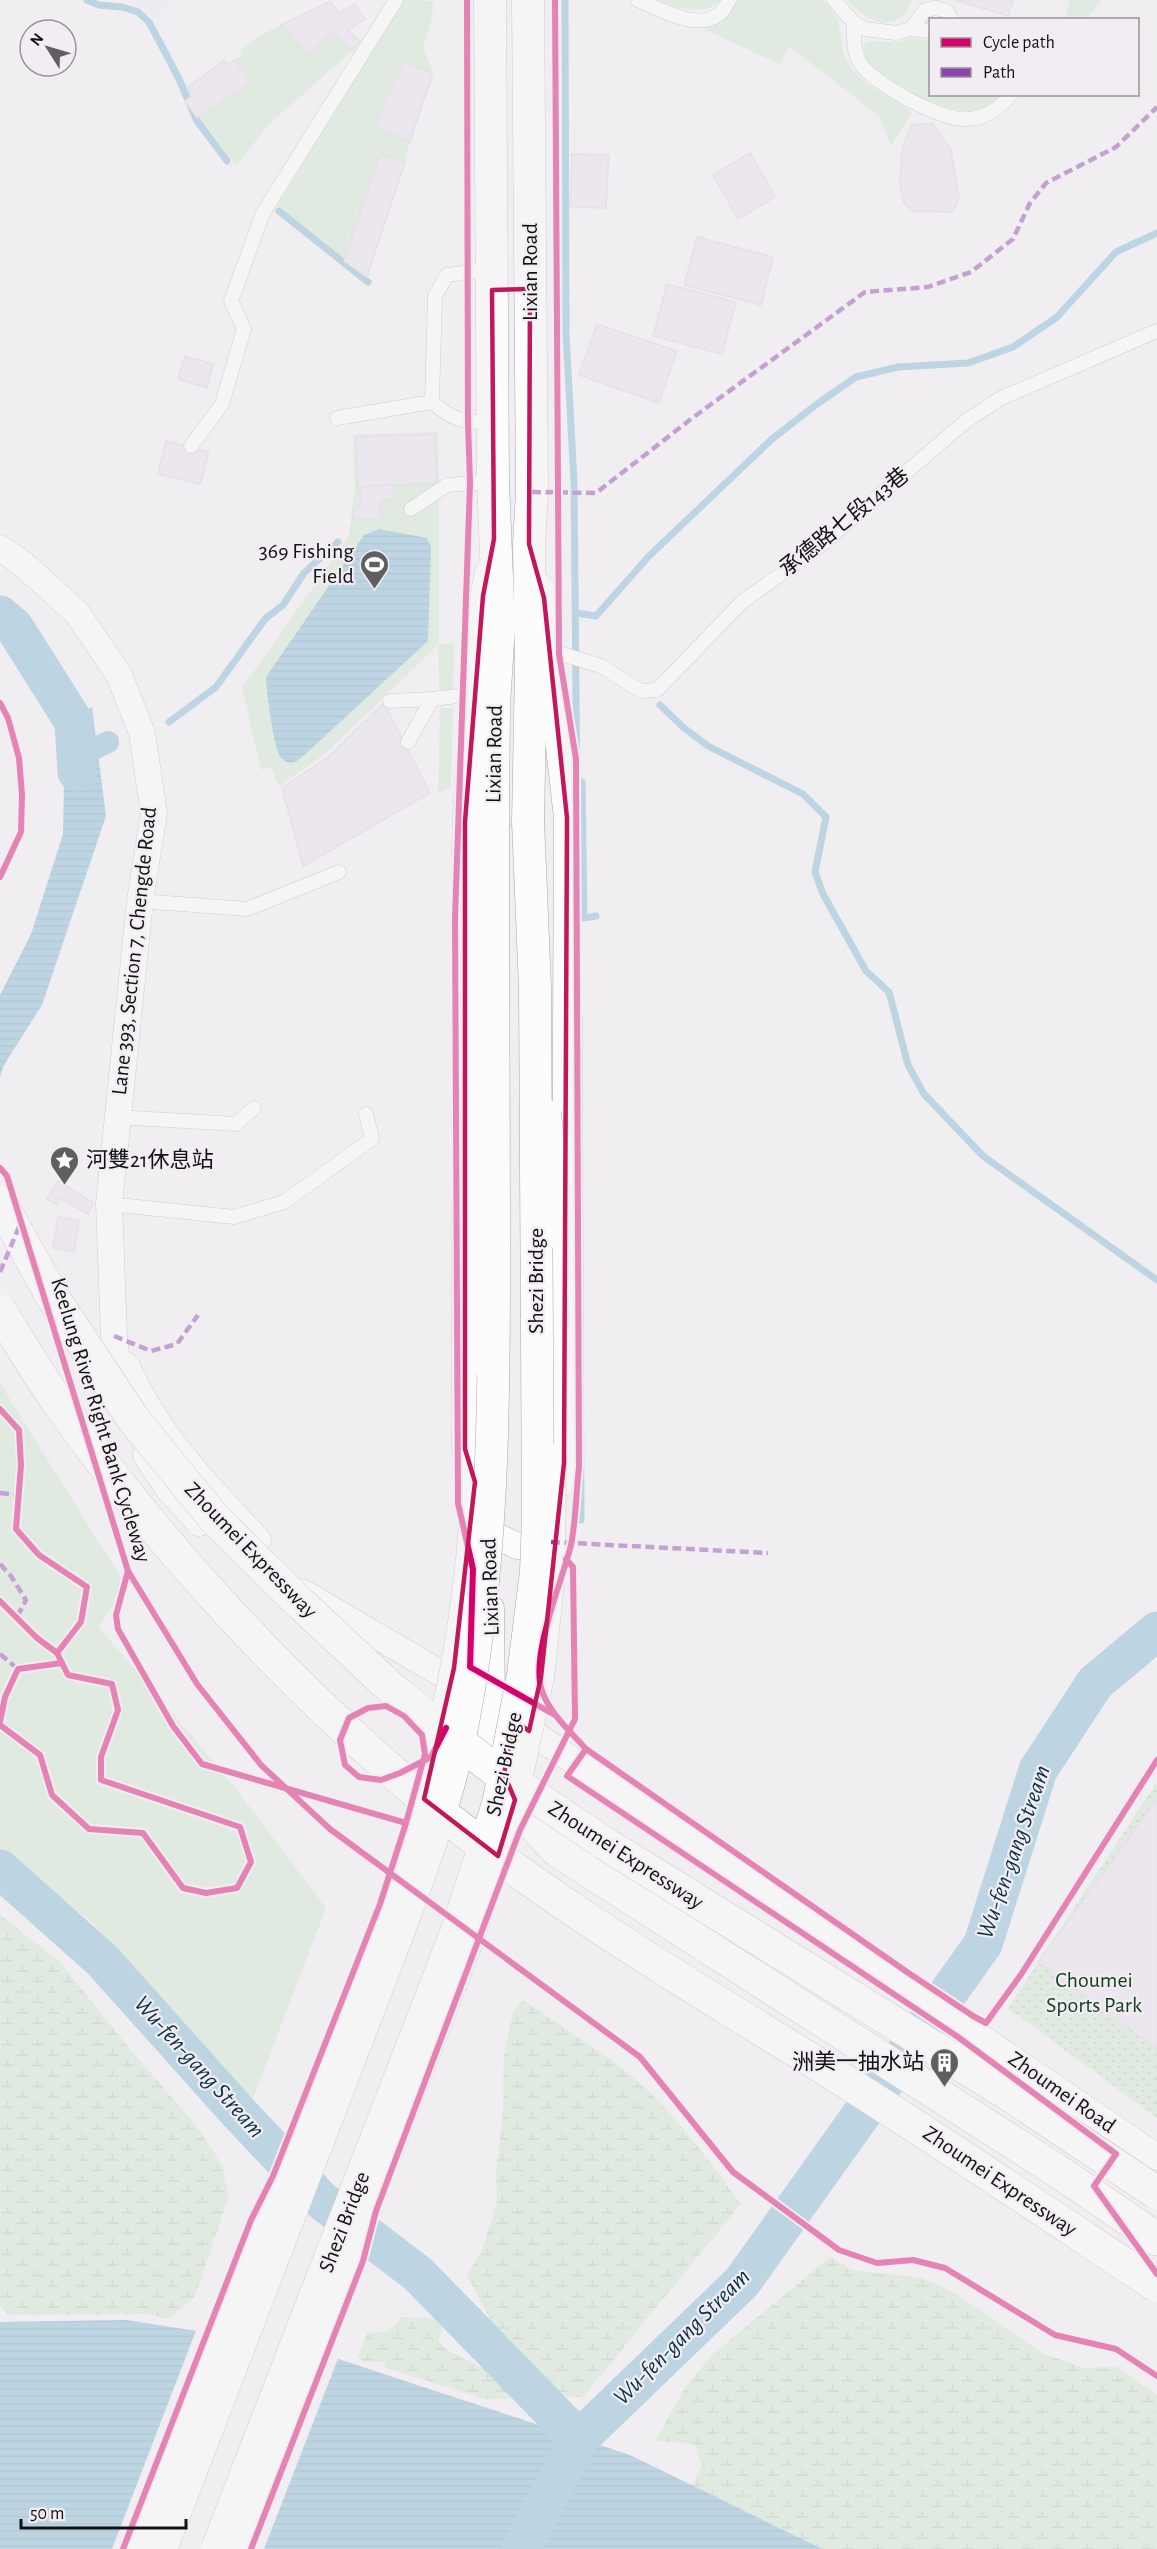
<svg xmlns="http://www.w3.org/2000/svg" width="1157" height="2549" viewBox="0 0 1157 2549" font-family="'Alegreya Sans','Noto Sans TC',sans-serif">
	<defs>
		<pattern id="wetland-marsh" width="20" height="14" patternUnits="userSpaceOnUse" patternTransform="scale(1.5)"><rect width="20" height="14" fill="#cce5cf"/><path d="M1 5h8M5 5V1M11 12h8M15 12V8" fill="none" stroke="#aec3b1"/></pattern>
		<pattern id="park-dots" width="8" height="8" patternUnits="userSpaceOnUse" patternTransform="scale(1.5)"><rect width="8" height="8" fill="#cce5cf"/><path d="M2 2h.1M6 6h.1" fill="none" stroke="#aec3b1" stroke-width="1.8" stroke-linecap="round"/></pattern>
		<pattern id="water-rules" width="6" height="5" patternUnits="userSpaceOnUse" patternTransform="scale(1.5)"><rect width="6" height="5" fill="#7eb5d2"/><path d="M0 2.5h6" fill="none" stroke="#6c9bb3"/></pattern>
	</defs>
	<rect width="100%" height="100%" fill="#f0eef1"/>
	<!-- commercial -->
	<path fill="#eae7f4" d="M123,0H178L161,21Z"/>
	<!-- wetland -->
	<g fill="url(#wetland-marsh)">
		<path d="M0,1915L59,1961L130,2049L195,2124L222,2165L229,2195L195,2297L168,2319L149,2314L9,2315L0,2306Z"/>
		<path d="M523,2000C560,2026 600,2050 635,2079C676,2114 709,2161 741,2204L583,2397H565L493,2325L467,2275L481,2253L497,2203L496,2171L503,2113L504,2053L513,2012Z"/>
		<path d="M830,2257L852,2270L922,2278L955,2293L1044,2354L1085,2368L1116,2366L1157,2395V2549H801L690,2487L702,2466L695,2444L655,2441L686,2386L713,2354Z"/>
		<path d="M402,2317L439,2319L442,2331L438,2340L444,2348C465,2360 504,2373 509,2399H485L386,2368L384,2362H364L357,2356L368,2333L387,2332Z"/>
	</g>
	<!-- park -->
	<path fill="url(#park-dots)" d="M1157,1782V2118L1008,2008Z"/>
	<!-- garden -->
	<g fill="#cce5cf">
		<path d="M404,0L434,1L431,23L423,45L433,74L403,61L374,128L410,141L405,162L380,154L344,261L277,206Z"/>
		<path d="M658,0H721C702,17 679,9 658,0Z"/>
		<path d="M738,0H823L838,19L843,52L853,71L867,84L912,112L891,146L879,116L789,46L780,64L705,30L722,22Z"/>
		<path d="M847,0H912C910,8 908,10 902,16C883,32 860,15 847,0Z"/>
		<path d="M1070,0H1102L1085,19H1065Z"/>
		<path d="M281,25L309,55L332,32L352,51L267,126L237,165L220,149L198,116L250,83L235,60L243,55L240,50L254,39Z"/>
		<path d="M910,38L930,40V94L1002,95C996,102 984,109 975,111C950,116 846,73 866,42C884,38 892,47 910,38Z"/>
		<path d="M437,432L439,483V644L454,643L453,691L439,690L438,645L325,754L279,786L271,767L261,770L242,688L349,536L355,487L353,435Z"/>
		<path d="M440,708H453L451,787L438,794Z"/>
		<path d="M0,1383L126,1586L99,1627L234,1786L326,1908L251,2104L92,1922L0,1854Z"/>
	</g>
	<!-- water -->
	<g fill="url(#water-rules)">
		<path d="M379,529L427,538L431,547L428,641L300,759C293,764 285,764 280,756C274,748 266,690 266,677L364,535Z"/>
		<path d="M92,707L106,816L42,1005L4,1065L0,1077V995L31,934L63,834L65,726Z"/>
		<path d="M126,2320L302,2347L630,2455L822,2549H0V2322Z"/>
	</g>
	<!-- pier -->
	<path fill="#f0eef1" d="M197,2328L303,2344L339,2356L264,2549H112Z"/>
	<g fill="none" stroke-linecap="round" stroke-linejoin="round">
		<!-- stream -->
		<g stroke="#7eb5d2" stroke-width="7">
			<path d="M87,0L99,5L122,7L138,12L149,22L178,77L197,121L227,161"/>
			<path d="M565,0L566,333L574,482L577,801"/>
			<path d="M279,211L368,282"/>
			<path d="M576,613L596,616L649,556L772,439L817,404L856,377L898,367L968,363L1013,347L1057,317L1116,252L1157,233"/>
			<path d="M660,705L684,728L708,746L803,794L826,817L815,872L823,894L866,971L889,992L908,1065L924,1094L983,1156L1157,1280"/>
			<path d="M169,722L216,687L265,619L283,605L304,573L338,542"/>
			<path d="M582,782L584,918L596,916"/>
			<path d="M579,1016L581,1520"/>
		</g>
		<!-- canal -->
		<path stroke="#7eb5d2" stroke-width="22" d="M76,758L108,742"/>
		<!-- river -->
		<g stroke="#7eb5d2" stroke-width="39">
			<path d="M0,615L14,627L74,722L77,772"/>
			<path d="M0,1869L102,1960L239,2113L321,2200L418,2274L579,2439"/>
			<path d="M521,2549L579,2439L742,2282L983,1944L1038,1770L1095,1683L1157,1631"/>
		</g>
	</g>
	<!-- building -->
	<g fill="#e7dcea" stroke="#d4d2d4" stroke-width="1.5">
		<path d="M955,0H1013L1008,16Z"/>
		<path d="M329,2L332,3L338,13L355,4L365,19L348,30L360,41L352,51L332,32L309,55L281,25Z"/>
		<path d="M224,60L228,65L235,60L251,83L197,118L185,101L192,96L187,88Z"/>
		<path d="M404,61L433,74L410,141L374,128Z"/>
		<path d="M932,123L951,150L959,197L953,212L911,211L903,201L900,184L902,150L911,125Z"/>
		<path d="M750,153L775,197L738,219L713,175Z"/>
		<path d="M380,154L405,162L367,277L344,261Z"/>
		<path d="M572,154L609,155L606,208L570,207Z"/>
		<path d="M697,237L773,257L761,305L684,285Z"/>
		<path d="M667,284L736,302L722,354L653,336Z"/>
		<path d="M597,324L677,351L659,403L579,375Z"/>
		<path d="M185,356L213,364L207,388L178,379Z"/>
		<path d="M435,434L437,483L358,487L356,437Z"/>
		<path d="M166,441L209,452L200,484L158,474Z"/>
		<path d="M393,485L394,499L380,501L381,519H353L354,505H361L360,487Z"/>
		<path d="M384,703L430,793L303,866L282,788L328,757Z"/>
		<path d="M58,1181L94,1203L88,1214L60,1198L57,1205L47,1199Z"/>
		<path d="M58,1217L79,1220L74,1252L53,1248Z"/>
		<path d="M1157,1800V2049L1038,1962Z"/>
	</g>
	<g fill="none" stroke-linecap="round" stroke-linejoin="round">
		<defs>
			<g id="service">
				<path d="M638,0C665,11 712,40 729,0"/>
				<path d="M834,0L854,23L865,29L896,33L911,29L930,31"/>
				<path d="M854,23C854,35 853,53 860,63C874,85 944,122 968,119C985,118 1001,108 1011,94"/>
				<path d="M911,29L925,10L936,8L947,11L952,20"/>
				<path d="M492,269L447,275L435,296L432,402C454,421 464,423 493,422"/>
				<path d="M337,418L432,402"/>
				<path d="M191,446L222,404L244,329L231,301L263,213L396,0"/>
				<path d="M411,509L447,485L493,482"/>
				<path d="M549,650L601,666L641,691L657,690L742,602L819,547L966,421L1001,398L1157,331"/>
				<path d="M390,701L432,699L475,694"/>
				<path d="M408,742L432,699"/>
				<path d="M140,901L247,909L339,872"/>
				<path d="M116,1117L236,1124L254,1108"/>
				<path d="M109,1204L234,1217L284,1202L372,1139L366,1114"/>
			</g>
			<g id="minor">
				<path d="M0,548L23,564L77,613L119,675L142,733L154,813L140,901L109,1204L114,1336L119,1380L124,1399"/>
				<path d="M541,587L567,818L564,1463L560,1484"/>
				<path d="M465,855C465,805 470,754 474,704C478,660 479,615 488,572"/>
				<path d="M465,1204V1449L484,1512"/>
				<path d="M127,1366C155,1433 209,1488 258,1540"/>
				<path d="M146,1455L169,1490L199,1523"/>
				<path d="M489,1532L517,1546L551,1542"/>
				<path d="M302,1592L469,1690"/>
				<path d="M491,1608L492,1705"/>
				<path d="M512,1719L1157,2157"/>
			</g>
			<g id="tertiary">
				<path d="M490,0L493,482L499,625L494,706L493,824"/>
				<path d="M528,822L531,665L529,544L532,492L528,0"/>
			</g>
			<path id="trunk" d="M492,1705C493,1768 513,1807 558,1851L1059,2172L1157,2239"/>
		</defs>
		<!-- service casing -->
		<use href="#service" stroke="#a7a5a7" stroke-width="15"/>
		<!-- minor casing -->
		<use href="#minor" stroke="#a7a5a7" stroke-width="27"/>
		<!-- tertiary casing -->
		<use href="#tertiary" stroke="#a7a5a7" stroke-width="33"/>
		<!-- trunk casing -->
		<use href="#trunk" stroke="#a7a5a7" stroke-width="34"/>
		<!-- service -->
		<use href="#service" stroke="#fdfcfd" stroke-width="14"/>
		<!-- minor -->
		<use href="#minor" stroke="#fdfcfd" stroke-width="26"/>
		<!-- tertiary -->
		<use href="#tertiary" stroke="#fdfcfd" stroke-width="32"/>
		<!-- trunk -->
		<use href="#trunk" stroke="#fdfcfd" stroke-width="33"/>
		<defs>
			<g id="minor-bridge">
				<path d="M476,828L478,1362"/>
				<path d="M548,1113L552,1150V1235"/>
				<path d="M142,2549L396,1892C438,1762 468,1628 474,1491"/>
				<path d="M236,2549L471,1939L513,1808L541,1677L552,1574L553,1457"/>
			</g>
			<g id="tertiary-bridge">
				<path d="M161,2549L395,1941C419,1877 443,1813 458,1747C494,1579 494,1409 494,1238C493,1100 493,962 493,824"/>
				<path d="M217,2549L456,1933L498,1804L523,1675L536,1572L538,1517L535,987L528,822"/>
			</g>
			<g id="trunk-bridge">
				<path d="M0,1202L52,1296L134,1420L214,1518L300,1603L392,1689L491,1767L604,1843L1010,2095L1157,2193"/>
				<path d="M0,1311C19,1341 37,1373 58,1402C158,1544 283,1679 416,1792C539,1896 679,1978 816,2063C932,2135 1044,2211 1157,2286"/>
			</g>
		</defs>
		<!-- minor-bridge casing -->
		<use href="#minor-bridge" stroke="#a7a5a7" stroke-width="27" stroke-linecap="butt"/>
		<!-- tertiary-bridge casing -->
		<use href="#tertiary-bridge" stroke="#a7a5a7" stroke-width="33" stroke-linecap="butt"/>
		<!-- trunk-bridge casing -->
		<use href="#trunk-bridge" stroke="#a7a5a7" stroke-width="34" stroke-linecap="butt"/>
		<!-- minor-bridge -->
		<use href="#minor-bridge" stroke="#fdfcfd" stroke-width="26"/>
		<!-- tertiary-bridge -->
		<use href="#tertiary-bridge" stroke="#fdfcfd" stroke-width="32"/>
		<!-- trunk-bridge -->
		<use href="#trunk-bridge" stroke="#fdfcfd" stroke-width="33"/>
		<!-- quiet -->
		<g stroke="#8e44ad" stroke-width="4.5" stroke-dasharray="9 4.5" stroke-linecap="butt">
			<path d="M532,492L596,493L695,416L865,292L928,287L971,272L1013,239L1030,203L1046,183L1116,147L1157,107"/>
			<path d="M0,1272L21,1222"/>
			<path d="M114,1336L151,1351L177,1344L198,1315"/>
			<path d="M0,1493L19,1495"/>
			<path d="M551,1542L768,1553"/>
			<path d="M0,1564L11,1576L26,1600L17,1617"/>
			<path d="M0,1654L18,1669"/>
		</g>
		<defs>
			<g id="cycleway">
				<path d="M467,0L468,423L470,483L455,918L458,1503L473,1569L470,1667L553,1714"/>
				<path d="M555,0L559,654L576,759L579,1467C576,1493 576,1520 571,1545C562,1582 530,1655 542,1691C550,1714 571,1732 586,1749L907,1972L973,2016L986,2023L1022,1973L1157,1760"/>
				<path d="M0,703L8,718L19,758L22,795L21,832L0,877"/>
				<path d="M0,1168L7,1176L128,1571L197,1684L261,1765L330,1829L640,2057L733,2172L839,2250L877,2263L913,2260L945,2268L1055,2335L1116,2349L1157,2376"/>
				<path d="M0,1409L19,1430L21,1465L16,1529L39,1555L87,1587L81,1622L57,1653L68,1675L112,1684L118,1710L101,1757V1780L240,1827L251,1862L237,1888L206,1893L183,1888L143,1833L89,1829L52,1795L40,1755L0,1725"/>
				<path d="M128,1571L116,1615L118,1629L173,1726L202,1764L406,1823"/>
				<path d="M0,1601L37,1638L57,1653"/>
				<path d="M0,1722L5,1697L18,1669L62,1663"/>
				<path d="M586,1749L567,1776L958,2037L1116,2154L1094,2186L1157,2274"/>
				<path d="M123,2549L251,2220L273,2176L380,1904L406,1823L425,1754L422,1735L404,1716L386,1706L368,1708L349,1718L340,1740L345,1765L359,1777L381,1780L400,1773L431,1757L446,1728"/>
				<path d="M251,2549L363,2261L376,2211L520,1830L575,1719L573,1567L566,1559"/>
			</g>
		</defs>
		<!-- cycleway casing -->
		<use href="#cycleway" stroke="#f1edf2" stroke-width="10"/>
		<!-- cycleway -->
		<use href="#cycleway" stroke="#d6006c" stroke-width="6"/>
	</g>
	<!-- marked area -->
	<path d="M0 0H1157V2549H0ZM530,289L529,544L544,598L567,818L564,1463L541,1677L529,1731L514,1720L504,1774L515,1800L498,1856L424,1799L454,1668L475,1482L465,1449V822L483,596L494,539L492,290Z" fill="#f0eef1" fill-opacity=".55" fill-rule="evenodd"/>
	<path fill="none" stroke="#c2185b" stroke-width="4.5" stroke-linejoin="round" d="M530,289L529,544L544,598L567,818L564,1463L541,1677L529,1731L514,1720L504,1774L515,1800L498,1856L424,1799L454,1668L475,1482L465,1449V822L483,596L494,539L492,290Z"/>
	<!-- icons -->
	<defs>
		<symbol id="stadium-pin" viewBox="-11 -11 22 30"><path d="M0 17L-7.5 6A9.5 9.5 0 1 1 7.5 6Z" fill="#605e61" stroke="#f1edf2"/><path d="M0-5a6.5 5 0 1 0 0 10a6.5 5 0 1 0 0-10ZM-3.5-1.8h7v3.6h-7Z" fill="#fff"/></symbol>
		<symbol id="sight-pin" viewBox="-11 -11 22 30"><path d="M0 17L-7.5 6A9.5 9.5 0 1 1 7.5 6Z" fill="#605e61" stroke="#f1edf2"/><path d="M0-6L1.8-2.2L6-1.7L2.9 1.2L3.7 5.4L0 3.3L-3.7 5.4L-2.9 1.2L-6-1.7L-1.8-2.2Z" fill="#fff"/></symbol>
		<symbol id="building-pin" viewBox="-11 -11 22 30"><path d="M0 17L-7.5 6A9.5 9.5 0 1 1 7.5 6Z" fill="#605e61" stroke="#f1edf2"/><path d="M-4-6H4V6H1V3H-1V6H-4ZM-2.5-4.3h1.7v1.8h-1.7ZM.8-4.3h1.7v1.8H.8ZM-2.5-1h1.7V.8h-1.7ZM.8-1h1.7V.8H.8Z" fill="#fff"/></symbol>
	</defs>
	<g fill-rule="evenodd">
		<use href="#stadium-pin" x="358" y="548" width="33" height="45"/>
		<use href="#sight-pin" x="48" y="1144" width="33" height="45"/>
		<use href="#building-pin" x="928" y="2046" width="33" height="45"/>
	</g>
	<g text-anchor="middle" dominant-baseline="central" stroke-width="4.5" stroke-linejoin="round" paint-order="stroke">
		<!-- street labels -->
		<g font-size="22" fill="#121113" stroke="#f1edf2">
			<text transform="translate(530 272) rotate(-90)">Lixian Road</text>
			<text transform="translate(844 522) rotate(-39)">承德路七段143巷</text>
			<text transform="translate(494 754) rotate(-89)">Lixian Road</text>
			<text transform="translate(134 951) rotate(-84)">Lane 393, Section 7, Chengde Road</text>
			<text transform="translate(536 1281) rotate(-90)">Shezi Bridge</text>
			<text transform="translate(101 1420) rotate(73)">Keelung River Right Bank Cycleway</text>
			<text transform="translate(251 1550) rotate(46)">Zhoumei Expressway</text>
			<text transform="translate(490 1587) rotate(-92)">Lixian Road</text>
			<text transform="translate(504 1764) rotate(-78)">Shezi Bridge</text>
			<text transform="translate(626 1855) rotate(33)">Zhoumei Expressway</text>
			<text transform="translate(1062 2092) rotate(35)">Zhoumei Road</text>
			<text transform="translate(1000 2181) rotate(34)">Zhoumei Expressway</text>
			<text transform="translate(344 2222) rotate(-69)">Shezi Bridge</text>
		</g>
		<!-- poi labels -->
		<g font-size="22" fill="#121113" stroke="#f1edf2" text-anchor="end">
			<text x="354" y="551">369 Fishing<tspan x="354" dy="25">Field</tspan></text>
			<text x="86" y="1160" text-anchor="start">河雙21休息站</text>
			<text x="924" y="2062">洲美一抽水站</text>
		</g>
		<!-- park labels -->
		<g font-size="22" fill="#123f1c" stroke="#f1edf2">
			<text x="1094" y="1980">Choumei<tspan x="1094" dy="25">Sports Park</tspan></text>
		</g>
		<!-- water labels -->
		<g font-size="24" font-style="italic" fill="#0d3143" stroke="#f1edf2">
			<text transform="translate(1014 1852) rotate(-71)">Wu-fen-gang Stream</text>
			<text transform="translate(199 2067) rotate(48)">Wu-fen-gang Stream</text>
			<text transform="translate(682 2337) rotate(-45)">Wu-fen-gang Stream</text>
		</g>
	</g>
	<!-- legend -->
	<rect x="929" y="18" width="210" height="78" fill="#f1edf2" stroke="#989599" stroke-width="1.5"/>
	<rect x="941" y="38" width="30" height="9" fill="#d6006c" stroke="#989599" stroke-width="1.5"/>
	<text x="983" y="48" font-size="18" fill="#121113">Cycle path</text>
	<rect x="941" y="68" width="30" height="9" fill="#8e44ad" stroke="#989599" stroke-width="1.5"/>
	<text x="983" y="78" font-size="18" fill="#121113">Path</text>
	<!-- north arrow -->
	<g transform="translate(48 48) rotate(307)"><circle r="28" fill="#f1edf2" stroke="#989599" stroke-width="1.5"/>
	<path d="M0-4.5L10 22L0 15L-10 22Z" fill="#605e61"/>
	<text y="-9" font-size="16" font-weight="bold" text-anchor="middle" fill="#121113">N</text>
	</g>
	<!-- scale -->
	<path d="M21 2519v9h165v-9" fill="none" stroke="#121113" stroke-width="3"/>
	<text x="30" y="2519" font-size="18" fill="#121113" stroke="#f1edf2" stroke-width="4.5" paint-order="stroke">50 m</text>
</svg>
